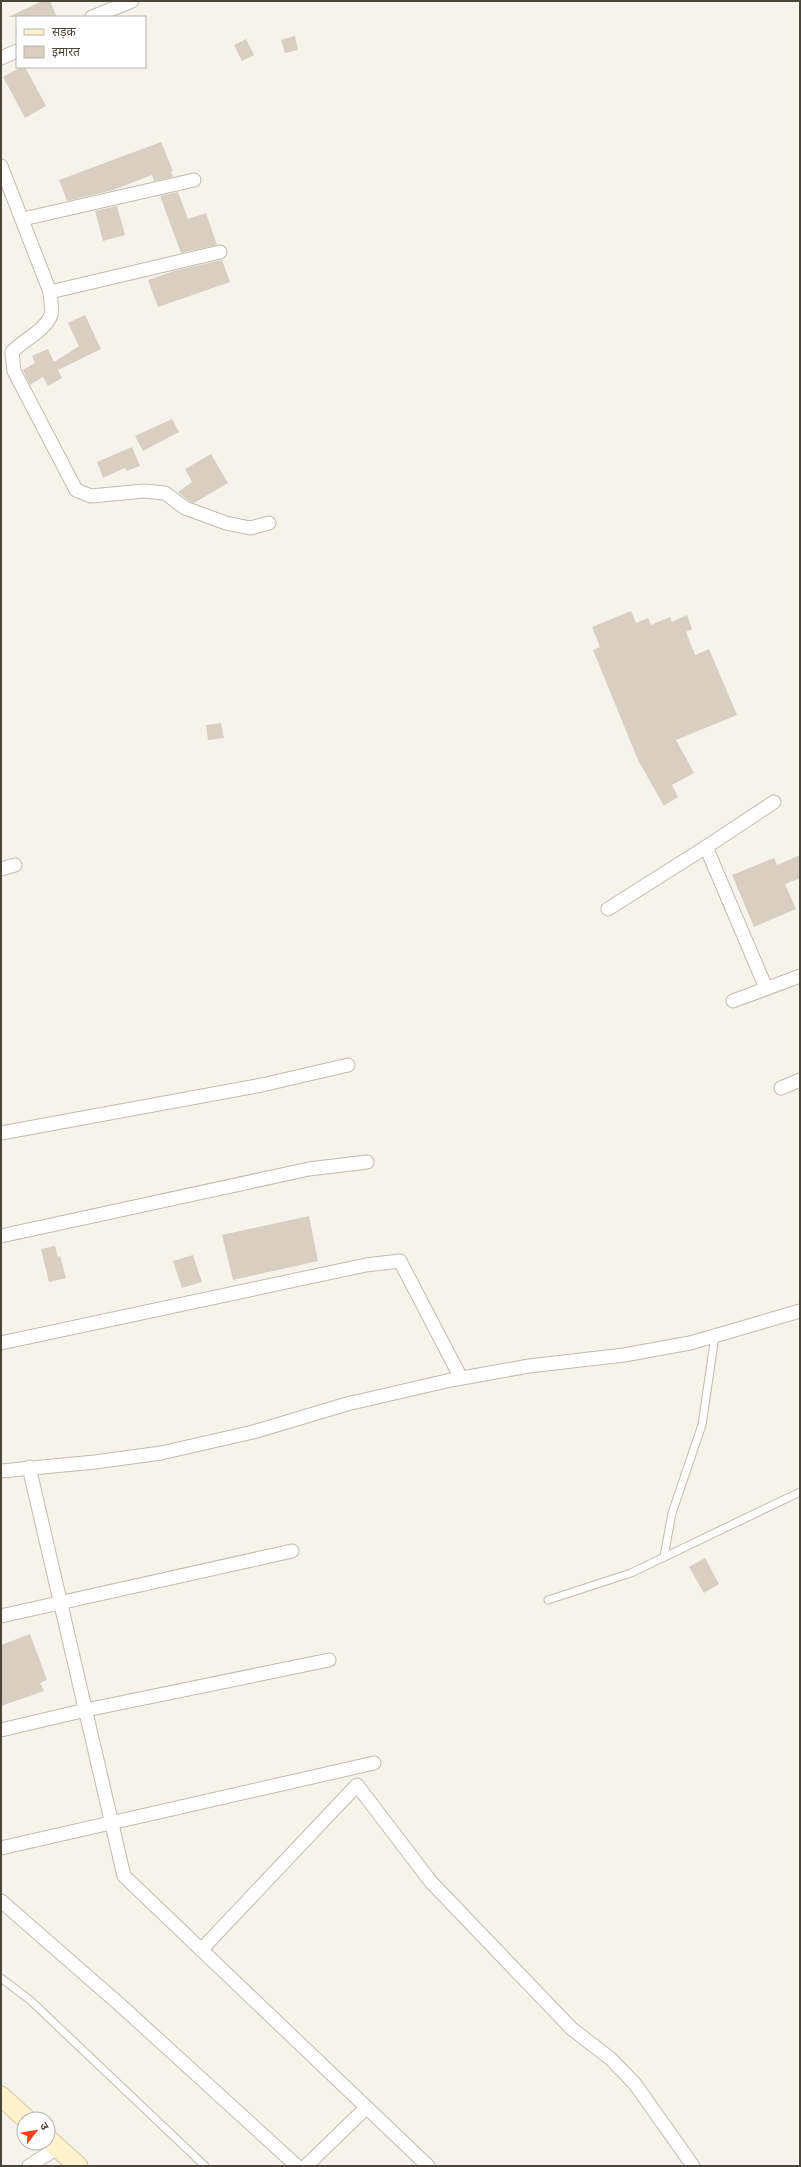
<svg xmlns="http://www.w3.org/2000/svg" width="801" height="2167" viewBox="0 0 801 2167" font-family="'Open Sans','Noto Sans Devanagari',sans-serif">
	<rect width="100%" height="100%" fill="#f6f3ec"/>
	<!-- building -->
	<g fill="#d8cfc1">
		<path d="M42,1H50L57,17H8Z"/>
		<path d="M295,36L298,50L285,53L281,40Z"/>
		<path d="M246,39L254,55L242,61L234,45Z"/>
		<path d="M21,67H25L46,106L25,118L3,77Z"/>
		<path d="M161,142L173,171H171L173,177L154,181L152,175L113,190L67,201L59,180Z"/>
		<path d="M178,192L188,219L206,213L217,245L181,253L160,196Z"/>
		<path d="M117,206L125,235L103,241L95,211Z"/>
		<path d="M222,260L230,282L158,307L148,280L174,271Z"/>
		<path d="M85,315L101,349L58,370L62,378L48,386L43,377L30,385L23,370L35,363L32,356L48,349L54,362L79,346L68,323Z"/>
		<path d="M172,419L179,432L143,451L135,436Z"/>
		<path d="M132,447L140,466L127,471L125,468L103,478L97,462Z"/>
		<path d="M211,454L228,483L194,503L189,501L178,492L192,482L185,469Z"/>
		<path d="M631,611L636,623L648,618L651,625L670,617L672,622L687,615L692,629L686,632L695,655L709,649L737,715L676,740L694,773L672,785L678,797L664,806L638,760L593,650L600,647L592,627Z"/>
		<path d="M221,723L224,738L208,740L206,725Z"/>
		<path d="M800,855V878L785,884L796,909L754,927L732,875L774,858L777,865Z"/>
		<path d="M309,1216L318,1261L233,1280L222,1235Z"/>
		<path d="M55,1246L58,1257L60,1256L66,1278L49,1282L41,1249Z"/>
		<path d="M193,1255L202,1282L182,1288L173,1261Z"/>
		<path d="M705,1558L719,1584L704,1593L689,1567Z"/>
		<path d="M30,1634L47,1680L40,1683L44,1691L1,1706V1645Z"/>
	</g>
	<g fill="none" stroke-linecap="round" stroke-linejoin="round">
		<defs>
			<g id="service">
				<path d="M664,1557L672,1513L702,1425L715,1336"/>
				<path d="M548,1600L631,1573L800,1492"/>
				<path d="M1,1978L30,2000L205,2166"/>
			</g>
			<g id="minor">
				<path d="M92,17L132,1"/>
				<path d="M1,58L17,51"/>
				<path d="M1,166L50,292L220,252"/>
				<path d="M23,219L194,180"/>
				<path d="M50,292C50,299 53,309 51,315C45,331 24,339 12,352L14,371L76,490L91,496L144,491L165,493L185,508L226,523L250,528L269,523"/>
				<path d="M706,847L774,802"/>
				<path d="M1,869L15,865"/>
				<path d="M608,909L706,847L766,988"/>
				<path d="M733,1001L800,976"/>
				<path d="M781,1088L800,1080"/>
				<path d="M1,1133L262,1085L348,1065"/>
				<path d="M1,1236L309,1169L367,1162"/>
				<path d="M1,1343L366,1265L400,1261L461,1378"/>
				<path d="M29,1467L124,1876L428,2166"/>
				<path d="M1,1471L95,1462L161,1453L253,1432L347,1404L451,1380L529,1366L624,1355L690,1343L800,1311"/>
				<path d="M1,1616L292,1551"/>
				<path d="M1,1730L86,1710L329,1660"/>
				<path d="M1,1848L374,1763"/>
				<path d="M1,1901L118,2003L297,2166"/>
				<path d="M201,1950L357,1785L431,1882L572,2029L611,2059L635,2084L693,2166"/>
				<path d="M29,2166L57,2148"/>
				<path d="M306,2166L366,2108"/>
			</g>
			<g id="secondary">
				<path d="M1,2096L26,2119"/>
				<path d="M48,2139L78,2166"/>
			</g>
		</defs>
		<!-- service casing -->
		<use href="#service" stroke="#c2bbae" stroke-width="9"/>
		<!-- minor casing -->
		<use href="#minor" stroke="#c2bbae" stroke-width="15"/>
		<!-- secondary casing -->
		<use href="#secondary" stroke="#d6c79b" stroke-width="21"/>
		<!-- service -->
		<use href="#service" stroke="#fff" stroke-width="7"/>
		<!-- minor -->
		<use href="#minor" stroke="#fff" stroke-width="13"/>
		<!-- secondary -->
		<use href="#secondary" stroke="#fff3cd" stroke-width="19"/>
	</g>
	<!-- border -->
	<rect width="801" height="2167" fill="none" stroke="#4b4439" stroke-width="4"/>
	<!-- legend -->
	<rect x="16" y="16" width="130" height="52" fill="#ffffff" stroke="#b7b4b0"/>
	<rect x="24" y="29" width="20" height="6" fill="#fff3cd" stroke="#b7b4b0"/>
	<text x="52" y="36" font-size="12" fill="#4b4439">सड़क</text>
	<rect x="24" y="46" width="20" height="12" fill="#d8cfc1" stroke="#b7b4b0"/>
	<text x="52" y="56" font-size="12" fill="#4b4439">इमारत</text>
	<!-- north arrow -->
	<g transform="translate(36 2131) rotate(59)"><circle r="19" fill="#ffffff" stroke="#b7b4b0"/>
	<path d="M0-3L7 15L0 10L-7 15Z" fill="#fc3f1d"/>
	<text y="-6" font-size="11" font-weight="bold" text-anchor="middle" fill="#4b4439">उ</text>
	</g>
</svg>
